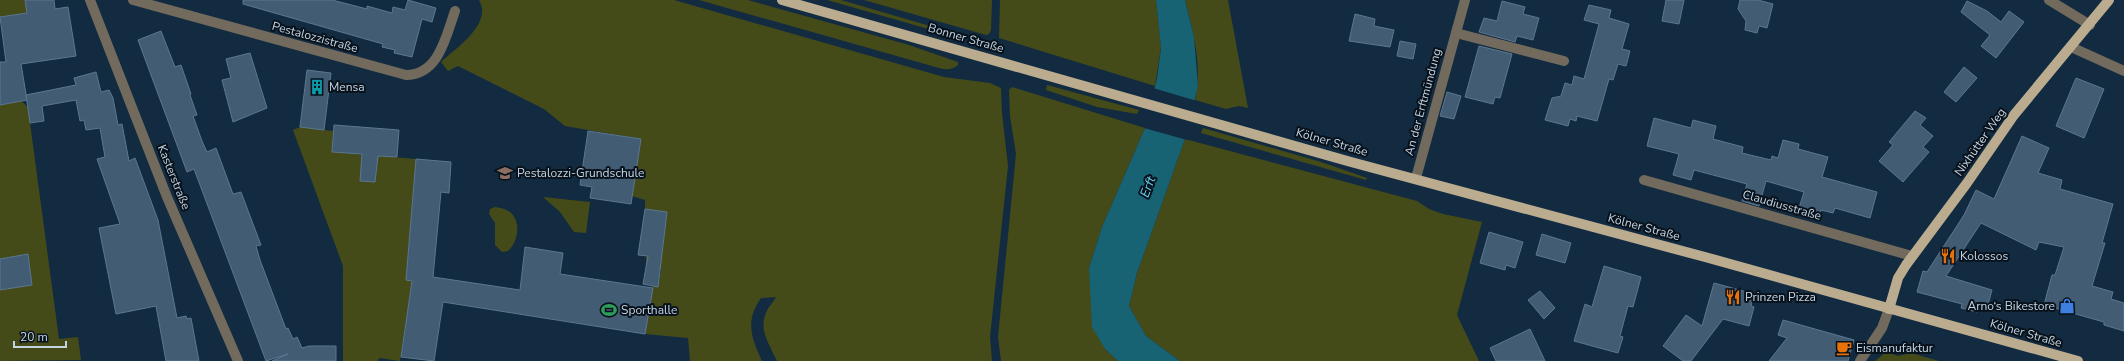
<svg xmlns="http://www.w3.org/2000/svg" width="2124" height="361" viewBox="0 0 2124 361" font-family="'Nunito Sans',sans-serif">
	<rect width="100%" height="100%" fill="#122b40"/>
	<!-- green -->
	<g fill="#444b19">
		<path d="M0,0H25L32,12L0,17Z"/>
		<path d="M479,0H674L944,77L990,83L1001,88L1002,113L1008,166L990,337L992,361H777C769,343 756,327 769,307C771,304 774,301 776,297L761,298C745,321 751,337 762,361H690L688,338L645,334L653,286H658L661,270L646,267V256L661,258L667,212L645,209V200L632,196L641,139L565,126L544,109L458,66L448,71L441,62C456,48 493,24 479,0Z"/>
		<path d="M699,0H748L909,45L958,62V65C952,70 946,70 939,68Z"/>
		<path d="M827,0H841L954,33L953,36Z"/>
		<path d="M864,0H992L991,30L989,34L986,35Z"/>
		<path d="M1000,0H1156L1161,47L1155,86L999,38Z"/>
		<path d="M1185,0H1228L1248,108L1239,106L1226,109L1195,100C1203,67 1193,32 1185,0Z"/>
		<path d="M1047,85L1139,110L1137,114L1097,107L1046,90Z"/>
		<path d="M1012,87L1145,128L1102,227L1089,268L1105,349L1118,361H1001L998,337L1016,154L1010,116L1009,90Z"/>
		<path d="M22,101L28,108L59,339L78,337L81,360L0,361V290L32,284L28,254L0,259V105Z"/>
		<path d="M300,127L333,131L332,152L416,159L406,280H412L400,361L379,358L378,361H343V266L293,130Z"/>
		<path d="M1203,128L1321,162L1367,178L1366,180L1201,133Z"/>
		<path d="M1185,139L1417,201L1429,209L1443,214L1482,222L1457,315L1479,361H1180L1146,336L1129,306L1137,273Z"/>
		<path d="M543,197L590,202L586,233L574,232L560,212Z"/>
		<path d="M495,207C502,208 508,209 513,215C521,226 517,243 508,251L502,252L495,245V223L489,214L490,209Z"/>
		<path d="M1886,352L1898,356L1911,353L1939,361H1875Z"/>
	</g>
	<!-- water -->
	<path fill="#176273" d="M1156,0H1185L1194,37L1198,86L1185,139L1137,273L1129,306L1146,336L1180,361H1118L1105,349L1092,327L1089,268L1102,227L1145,128L1157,78L1161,48Z"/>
	<!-- pier -->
	<path fill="#122b40" d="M1153,88L1197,101L1187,140L1144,128Z"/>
	<!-- building -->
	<g fill="#425c74" stroke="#5c7790">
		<path d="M25,0H54L55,9L68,7L76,56L21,64L27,100L0,105V62H6L0,17L27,13Z"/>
		<path d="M243,0H332L367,9V6L392,13L393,7L405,10L408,0L436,8L432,22L422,19L412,57L394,53L395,50L382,47L383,44L243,4Z"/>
		<path d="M1666,0H1684L1679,24L1662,21Z"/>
		<path d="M1740,0H1758L1773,4L1767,28L1759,26L1757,33L1745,30L1746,21L1738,9Z"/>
		<path d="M1502,1L1525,7L1523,14L1539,18L1533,40L1517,36L1515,42L1479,32L1484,18L1497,21Z"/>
		<path d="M1967,1L1987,11L2001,22L2009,11L2024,22L1996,58L1981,46L1990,35L1961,12Z"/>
		<path d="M1589,5L1611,10L1609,18L1629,24L1622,49L1630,51L1626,66L1618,64L1613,80L1609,79L1597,121L1577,116L1576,121L1570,119L1568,126L1545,120L1552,98L1561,96L1565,83L1572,85L1574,76L1584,79L1599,24L1584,20Z"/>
		<path d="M1355,14L1375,19L1374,26L1394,30L1390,47L1349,41Z"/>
		<path d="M161,31L175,67L181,65L191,94L190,95L197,115L193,116L202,141L207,152L216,148L233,194L241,192L261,245L256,246L260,260L286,329L288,328L293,339L297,337L302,348L309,346H336V361H272L288,354L266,361L194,169L187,172L138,40Z"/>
		<path d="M1400,41L1416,44L1413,59L1397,56Z"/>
		<path d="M1479,46L1512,54L1500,98L1495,97L1493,104L1465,97Z"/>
		<path d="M250,53L267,108L233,122L222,80L231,78L226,59Z"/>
		<path d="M1964,67L1977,78L1956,102L1944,92Z"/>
		<path d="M307,70L331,73L324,130L300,127Z"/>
		<path d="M96,72L101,92L109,90L113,98L118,125L122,124L129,161L135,158L158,220L177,318L186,316L187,319L191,318L199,361H166L156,306L116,314L99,228L120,224L97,159L105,157L100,128L86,130L84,120L80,121L76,100L42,106L44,121L30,123L26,95L76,85L74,78Z"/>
		<path d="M2076,78L2104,89L2084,138L2056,126Z"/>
		<path d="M1447,92L1461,96L1454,119L1440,116Z"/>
		<path d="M1915,111L1926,118L1920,125L1933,136L1923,147L1929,152L1903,182L1879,161L1893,145L1889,142Z"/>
		<path d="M1654,118L1691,128L1693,120L1716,126L1713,139L1743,147L1742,153L1771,160L1772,156L1778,158L1783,140L1799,144L1798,149L1828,157L1822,177L1877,192L1870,218L1835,208L1833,213L1821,210L1820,214L1799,208L1804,192L1766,181L1759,206L1742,201L1747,184L1694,170L1691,180L1673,175L1679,154L1647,146Z"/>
		<path d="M334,125L399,130L397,157L378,156L375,182L360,181L362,154L332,152Z"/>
		<path d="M588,131L641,139L631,204L590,198L592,187L580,185Z"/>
		<path d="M2022,136L2049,148L2038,173L2062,180L2060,189L2113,204L2102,243H2105L2092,286L2113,292L2111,299L2124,303V331L2104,325V322L2044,305L2052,275H2055L2064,247L2039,242L2036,250L1981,223L1946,276L1992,290L1987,308L1979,306L1977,312L1961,308L1962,304L1917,292L1923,271L1927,272L1964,215L1976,190L1994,199Z"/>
		<path d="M416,159L451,162L449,193L441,192L433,277L520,290L525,247L563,253L560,274L653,288L645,334L443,302L434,361L401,357L412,281L406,280Z"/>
		<path d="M645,209L667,212L658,287L643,284L648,256L638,255Z"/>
		<path d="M1489,232L1523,242L1515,268L1506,265L1505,270L1480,263Z"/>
		<path d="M1542,234L1571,243L1565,263L1536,255Z"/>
		<path d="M28,254L32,285L0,290V259Z"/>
		<path d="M1604,266L1641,277L1633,307L1628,306L1620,336L1623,337L1618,353L1574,341L1585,304L1592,307Z"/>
		<path d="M1714,283L1754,294L1751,306L1754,307L1749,326L1723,319L1691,361H1683L1663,346L1686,315L1702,326Z"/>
		<path d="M1540,291L1555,308L1544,319L1528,300Z"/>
		<path d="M1783,320L1854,340L1848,361H1769L1787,338L1778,335Z"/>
		<path d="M1530,329L1545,361H1496L1490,348Z"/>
	</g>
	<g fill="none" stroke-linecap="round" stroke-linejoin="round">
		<!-- minor -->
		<g stroke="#726b5d" stroke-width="10">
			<path d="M90,0L167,197L238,361"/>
			<path d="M133,0L406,75C439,75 446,36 455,11"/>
			<path d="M2049,0L2090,25"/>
			<path d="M1456,33L1564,61"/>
			<path d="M2071,47L2124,71"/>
			<path d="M1416,178L1465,0"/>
			<path d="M1644,180L1912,256"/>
			<path d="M1860,361L1882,328L1889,309"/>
		</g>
		<!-- major -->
		<g stroke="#bbac90" stroke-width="10">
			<path d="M782,0L1351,162L1705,257L2078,361"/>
			<path d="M1889,309L1898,278L1906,265L1967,183L2014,115L2109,0"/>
		</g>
	</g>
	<!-- icons -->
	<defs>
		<symbol id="building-bare" viewBox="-9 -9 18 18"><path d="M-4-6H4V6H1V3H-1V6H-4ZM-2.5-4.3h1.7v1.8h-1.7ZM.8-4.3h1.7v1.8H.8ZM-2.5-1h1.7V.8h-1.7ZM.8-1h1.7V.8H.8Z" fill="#0f9aa8" stroke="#08121c" stroke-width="2.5" paint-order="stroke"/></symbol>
		<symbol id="school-bare" viewBox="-9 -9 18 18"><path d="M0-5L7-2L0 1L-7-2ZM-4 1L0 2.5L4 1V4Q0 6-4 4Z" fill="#8d6e63" stroke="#08121c" stroke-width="2.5" paint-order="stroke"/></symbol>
		<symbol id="restaurant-bare" viewBox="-9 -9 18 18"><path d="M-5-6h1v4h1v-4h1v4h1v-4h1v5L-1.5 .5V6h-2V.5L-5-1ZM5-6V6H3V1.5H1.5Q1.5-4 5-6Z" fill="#e8710a" stroke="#08121c" stroke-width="2.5" paint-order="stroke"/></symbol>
		<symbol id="shop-bare" viewBox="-9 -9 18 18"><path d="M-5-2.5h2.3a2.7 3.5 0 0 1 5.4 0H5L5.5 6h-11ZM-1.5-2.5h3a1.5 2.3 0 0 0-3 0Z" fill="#3f7fe0" stroke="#08121c" stroke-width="2.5" paint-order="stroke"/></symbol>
		<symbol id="stadium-bare" viewBox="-9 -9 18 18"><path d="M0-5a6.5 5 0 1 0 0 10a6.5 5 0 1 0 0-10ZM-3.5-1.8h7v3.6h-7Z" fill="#2e9e5b" stroke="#08121c" stroke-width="2.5" paint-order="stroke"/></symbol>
		<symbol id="cafe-bare" viewBox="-9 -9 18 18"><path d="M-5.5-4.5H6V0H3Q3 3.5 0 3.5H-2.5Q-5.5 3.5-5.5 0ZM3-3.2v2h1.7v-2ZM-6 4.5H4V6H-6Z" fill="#e8710a" stroke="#08121c" stroke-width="2.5" paint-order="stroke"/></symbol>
	</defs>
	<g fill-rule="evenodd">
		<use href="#building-bare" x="306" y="76" width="22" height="22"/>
		<use href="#school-bare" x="494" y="162" width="22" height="22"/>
		<use href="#restaurant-bare" x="1937" y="245" width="22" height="22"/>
		<use href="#restaurant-bare" x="1722" y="286" width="22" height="22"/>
		<use href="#shop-bare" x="2056" y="295" width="22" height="22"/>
		<use href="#stadium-bare" x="598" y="299" width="22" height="22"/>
		<use href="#cafe-bare" x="1833" y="337" width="22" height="22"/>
	</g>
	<g text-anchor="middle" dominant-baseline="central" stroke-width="4" stroke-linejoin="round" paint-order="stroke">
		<!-- street labels -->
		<g font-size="12" fill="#c5d4e2" stroke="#08121c">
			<text transform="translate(315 37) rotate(15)">Pestalozzistraße</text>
			<text transform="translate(966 38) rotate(16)">Bonner Straße</text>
			<text transform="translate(1423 102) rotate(-75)">An der Erftmündung</text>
			<text transform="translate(1332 142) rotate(16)">Kölner Straße</text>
			<text transform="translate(1980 142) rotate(-55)">Nixhütter Weg</text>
			<text transform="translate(174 177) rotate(68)">Kasterstraße</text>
			<text transform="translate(1782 205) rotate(16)">Claudiusstraße</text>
			<text transform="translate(1644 227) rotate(15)">Kölner Straße</text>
			<text transform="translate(2026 333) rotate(16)">Kölner Straße</text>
		</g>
		<!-- poi labels -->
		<g font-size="12" fill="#c5d4e2" stroke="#08121c" text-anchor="start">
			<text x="329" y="87">Mensa</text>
			<text x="517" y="173">Pestalozzi-Grundschule</text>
			<text x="1960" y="256">Kolossos</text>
			<text x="1745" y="297">Prinzen Pizza</text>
			<text x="2055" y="306" text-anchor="end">Arno‘s Bikestore</text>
			<text x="621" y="310">Sporthalle</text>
			<text x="1856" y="348">Eismanufaktur</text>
		</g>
		<!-- water labels -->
		<g font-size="13" font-style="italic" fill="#67d1eb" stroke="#08121c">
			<text transform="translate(1148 187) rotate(-69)">Erft</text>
		</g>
	</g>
	<!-- scale -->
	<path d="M14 341v6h52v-6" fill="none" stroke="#c5d4e2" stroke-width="2"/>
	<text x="20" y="341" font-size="12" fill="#c5d4e2" stroke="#08121c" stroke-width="3" paint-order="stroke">20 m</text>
</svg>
